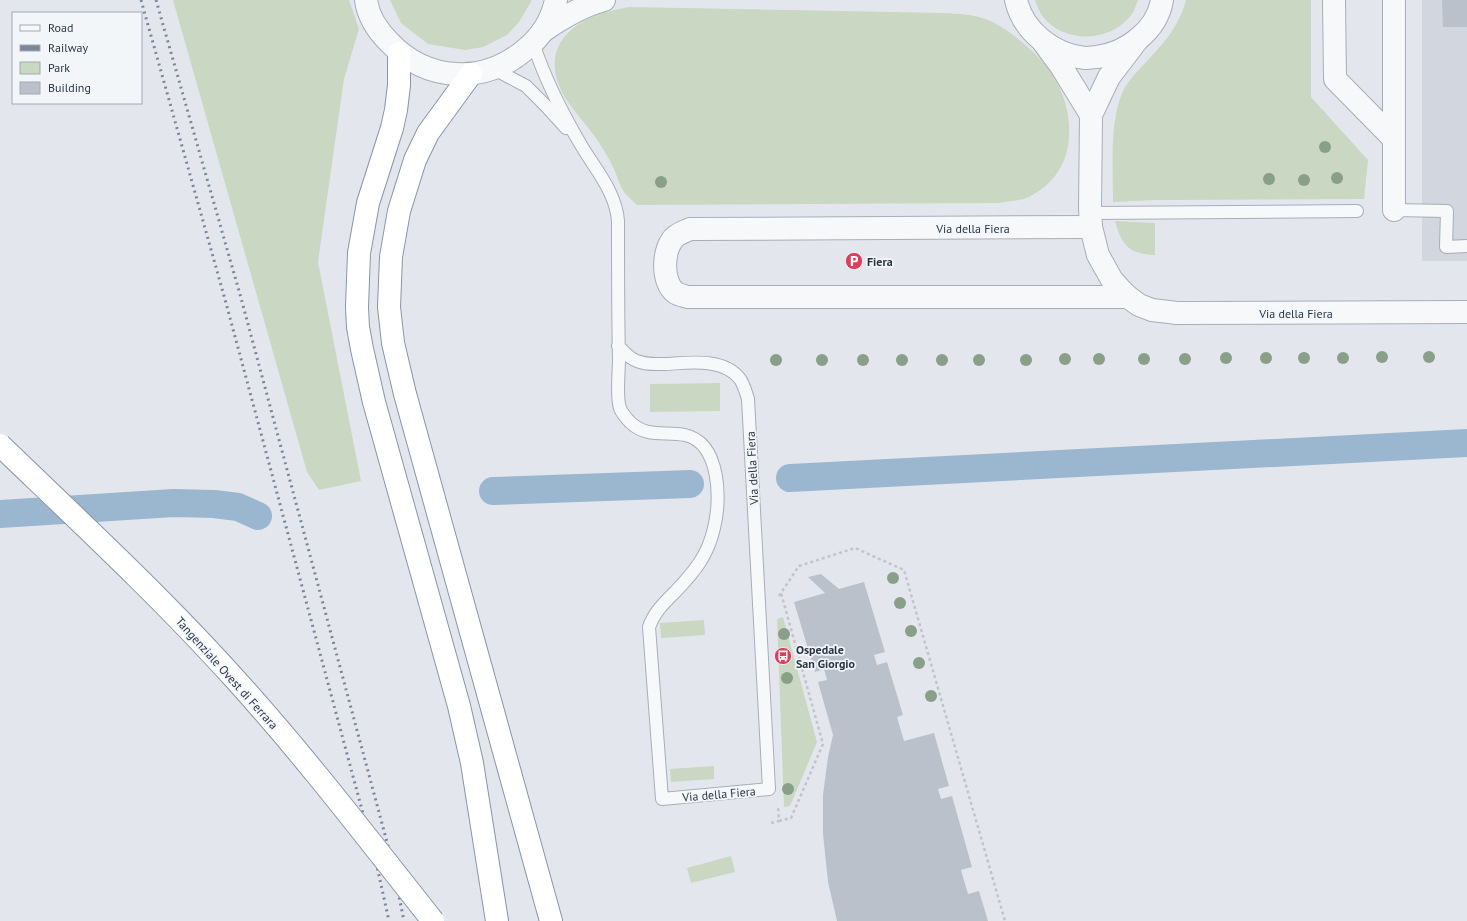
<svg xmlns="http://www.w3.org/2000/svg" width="1467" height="921" viewBox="0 0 1467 921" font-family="'PT Sans',sans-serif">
	<rect width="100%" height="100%" fill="#e3e7ed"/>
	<!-- built -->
	<rect fill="#d1d6df" x="1422" y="0" width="45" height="261"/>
	<!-- green -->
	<g fill="#c9d7c3">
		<path d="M173,0H349L359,29L344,79L318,262L361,481L319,490L307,472Z"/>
		<path d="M390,0H532L519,22L507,35L483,47L465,50L428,44L401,23Z"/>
		<path d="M1035,0H1138C1136,4 1135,10 1132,14C1111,43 1065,44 1043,17C1039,12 1037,5 1035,0Z"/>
		<path d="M1186,0H1311V97L1368,160L1364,199L1156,200L1113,202C1113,169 1109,116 1125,87C1131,78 1139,69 1147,61C1165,42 1179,26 1186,0Z"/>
		<path d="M629,7L943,13C958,14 974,14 988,20C1008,28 1041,56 1053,75C1079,119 1077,177 1024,199C1017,201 1007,201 1000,203L637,205C633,201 628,197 624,192C619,184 617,175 613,167C609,158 603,149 598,141C587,125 573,111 563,94C541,52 565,25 605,12C613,10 621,9 629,7Z"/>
		<path d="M1115,221L1155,223V255C1129,254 1122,246 1115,221Z"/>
		<path d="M720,383V411L650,412V384Z"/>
		<path d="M783,617L817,742L790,806L784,807L777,619Z"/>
		<path d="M704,620L705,635L661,638L660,623Z"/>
		<path d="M714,766V779L671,782L670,769Z"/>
		<path d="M731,856L735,872L691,883L687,868Z"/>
	</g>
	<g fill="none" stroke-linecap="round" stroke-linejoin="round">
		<!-- canal -->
		<g stroke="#9bb7d0" stroke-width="28">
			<path d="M790,478L1467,443"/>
			<path d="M493,491L690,484"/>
			<path d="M0,514L174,503L214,504L238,507L258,516"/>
		</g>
	</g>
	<!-- building -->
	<g fill="#bac1cb">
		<path d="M1442,0H1467V27H1443Z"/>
		<path d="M821,574L839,589L864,582L885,652L874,655L877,665L887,662L903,715L897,717L904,741L934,733L949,786L938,789L941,799L952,796L972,867L961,870L968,894L979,891L988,921H837L828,882L823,834V795L828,757L833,735L818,682L827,680L824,669L815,672L794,602L825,593L808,577Z"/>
	</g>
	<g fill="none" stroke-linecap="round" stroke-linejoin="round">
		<defs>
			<g id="service">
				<path d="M533,43C545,79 562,113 581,145C595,169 616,192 618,221C618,267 618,314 619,360C619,372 616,397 620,408C622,414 627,419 631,423C647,438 666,431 685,435C721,443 721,501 714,528C708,555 695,571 676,591C665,602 654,612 649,627L662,799L769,789L748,399C746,392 744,385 740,379C723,357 688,363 664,364C655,364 646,365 637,361C629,359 624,351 618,346"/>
				<path d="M494,69L526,86L546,106L566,128"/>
				<path d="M1394,210L1447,211L1446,247L1467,246"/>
				<path d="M1090,213L1357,211"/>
			</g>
			<g id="minor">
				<path d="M1016,0C1023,31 1053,55 1085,58C1088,58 1093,57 1097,57C1126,53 1157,31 1162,0"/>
				<path d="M1334,0L1335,79L1394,139"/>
				<path d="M543,31C562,18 582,6 604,0"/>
				<path d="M1138,39L1109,77L1091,115L1090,208L1091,227L1098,255L1112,280L1121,290L1128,297L1139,305L1152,310L1177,313L1467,312"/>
				<path d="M1044,43L1061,66L1091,115"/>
				<path d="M1394,210V0"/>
				<path d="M1091,227L690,229C686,231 680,233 676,236C662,247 661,283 676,293C679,295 685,296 688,297H1128"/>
			</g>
			<path id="tertiary" d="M366,0C368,16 378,31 389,42C427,82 484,85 526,49C541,37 552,19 556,0"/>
			<g id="trunk">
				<path d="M399,53V85L396,110L392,128L368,203L359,253L357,307L358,327L362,349L374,402L459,706L472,763L497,921"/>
				<path d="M471,74L428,133L415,160L399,211L391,257L389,307L393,343L405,394L551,921"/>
			</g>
		</defs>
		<!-- service casing -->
		<use href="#service" stroke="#a7aeb8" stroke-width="14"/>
		<!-- minor casing -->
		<use href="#minor" stroke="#a7aeb8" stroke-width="24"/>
		<!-- tertiary casing -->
		<use href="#tertiary" stroke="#a7aeb8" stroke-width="24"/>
		<!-- trunk casing -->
		<use href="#trunk" stroke="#8995a5" stroke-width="24"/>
		<!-- path -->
		<g stroke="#c1c5cb" stroke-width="2.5" stroke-dasharray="3 3" stroke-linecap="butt">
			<path d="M779,596L799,566L855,548L904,570L1005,921"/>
			<path d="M779,821L791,818L823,744L781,593"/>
			<path d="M771,823L779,821L778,806"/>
		</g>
		<!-- service -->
		<use href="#service" stroke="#f7f8fa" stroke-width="12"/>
		<!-- minor -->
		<use href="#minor" stroke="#f7f8fa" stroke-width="22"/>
		<!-- tertiary -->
		<use href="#tertiary" stroke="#f7f8fa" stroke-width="22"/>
		<!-- trunk -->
		<use href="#trunk" stroke="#fff" stroke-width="22"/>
		<!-- rail -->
		<g stroke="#7b8798" stroke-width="3" stroke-dasharray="2 4" stroke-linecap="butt">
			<path d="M141,0L226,303L376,862L389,921"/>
			<path d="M156,0L241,298L391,857L404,921"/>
		</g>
		<defs>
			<path id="trunk-bridge" d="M0,445C79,521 160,596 234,678C304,755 368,839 433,921"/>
		</defs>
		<!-- trunk-bridge casing -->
		<use href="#trunk-bridge" stroke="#8995a5" stroke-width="24" stroke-linecap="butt"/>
		<!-- trunk-bridge -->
		<use href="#trunk-bridge" stroke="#fff" stroke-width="22"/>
	</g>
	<!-- trees -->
	<g fill="#899f88">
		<circle cx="1325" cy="147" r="6"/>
		<circle cx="1337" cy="178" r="6"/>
		<circle cx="1269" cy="179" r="6"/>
		<circle cx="1304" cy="180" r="6"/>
		<circle cx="661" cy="182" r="6"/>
		<circle cx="1382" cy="357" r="6"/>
		<circle cx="1429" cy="357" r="6"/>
		<circle cx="1226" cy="358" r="6"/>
		<circle cx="1266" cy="358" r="6"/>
		<circle cx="1304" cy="358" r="6"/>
		<circle cx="1343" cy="358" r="6"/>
		<circle cx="1065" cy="359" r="6"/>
		<circle cx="1099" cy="359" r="6"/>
		<circle cx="1144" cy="359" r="6"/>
		<circle cx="1185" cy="359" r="6"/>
		<circle cx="776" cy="360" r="6"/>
		<circle cx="822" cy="360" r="6"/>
		<circle cx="863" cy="360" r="6"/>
		<circle cx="902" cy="360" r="6"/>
		<circle cx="942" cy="360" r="6"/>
		<circle cx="979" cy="360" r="6"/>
		<circle cx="1026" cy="360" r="6"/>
		<circle cx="893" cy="578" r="6"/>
		<circle cx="900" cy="603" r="6"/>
		<circle cx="911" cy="631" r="6"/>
		<circle cx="784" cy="634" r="6"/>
		<circle cx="919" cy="663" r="6"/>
		<circle cx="787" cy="678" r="6"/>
		<circle cx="931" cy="696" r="6"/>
		<circle cx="788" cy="789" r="6"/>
	</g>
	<!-- icons -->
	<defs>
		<symbol id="parking-disc" viewBox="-11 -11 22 22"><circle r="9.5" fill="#dc3e5c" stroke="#f3f6f9"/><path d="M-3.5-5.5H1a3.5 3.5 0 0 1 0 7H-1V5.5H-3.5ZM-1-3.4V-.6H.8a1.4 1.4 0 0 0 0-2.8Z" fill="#fff"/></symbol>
		<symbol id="bus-disc" viewBox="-11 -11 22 22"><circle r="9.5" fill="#dc3e5c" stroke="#f3f6f9"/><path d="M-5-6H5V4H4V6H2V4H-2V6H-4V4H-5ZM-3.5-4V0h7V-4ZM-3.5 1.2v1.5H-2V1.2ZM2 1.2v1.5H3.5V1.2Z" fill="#fff"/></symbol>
	</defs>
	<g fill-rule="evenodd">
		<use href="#parking-disc" x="844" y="251" width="20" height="20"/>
		<use href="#bus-disc" x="773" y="646" width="20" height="20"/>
	</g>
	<g text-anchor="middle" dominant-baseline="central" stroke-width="3.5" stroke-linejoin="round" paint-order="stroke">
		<!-- street labels -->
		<g font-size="12" fill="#293547" stroke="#f3f6f9">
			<text x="973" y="228">Via della Fiera</text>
			<text x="1296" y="313">Via della Fiera</text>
			<text transform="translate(752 468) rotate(-93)">Via della Fiera</text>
			<text transform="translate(227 673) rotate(48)">Tangenziale Ovest di Ferrara</text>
			<text transform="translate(719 794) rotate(-5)">Via della Fiera</text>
		</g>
		<!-- poi labels -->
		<g font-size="12" font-weight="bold" fill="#293547" stroke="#f3f6f9" text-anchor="start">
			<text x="867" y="261">Fiera</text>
			<text x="796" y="649">Ospedale<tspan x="796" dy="14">San Giorgio</tspan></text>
		</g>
	</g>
	<!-- legend -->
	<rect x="12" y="12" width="130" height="92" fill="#f3f6f9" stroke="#a2a9b2"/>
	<rect x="20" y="25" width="20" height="6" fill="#f7f8fa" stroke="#a2a9b2"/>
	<text x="48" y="32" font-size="12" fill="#293547">Road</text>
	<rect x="20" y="45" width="20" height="6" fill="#7b8798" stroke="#a2a9b2"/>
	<text x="48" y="52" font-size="12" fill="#293547">Railway</text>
	<rect x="20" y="62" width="20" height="12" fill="#c9d7c3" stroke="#a2a9b2"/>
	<text x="48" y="72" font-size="12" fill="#293547">Park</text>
	<rect x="20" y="82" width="20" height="12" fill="#bac1cb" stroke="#a2a9b2"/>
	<text x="48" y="92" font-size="12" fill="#293547">Building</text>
</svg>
